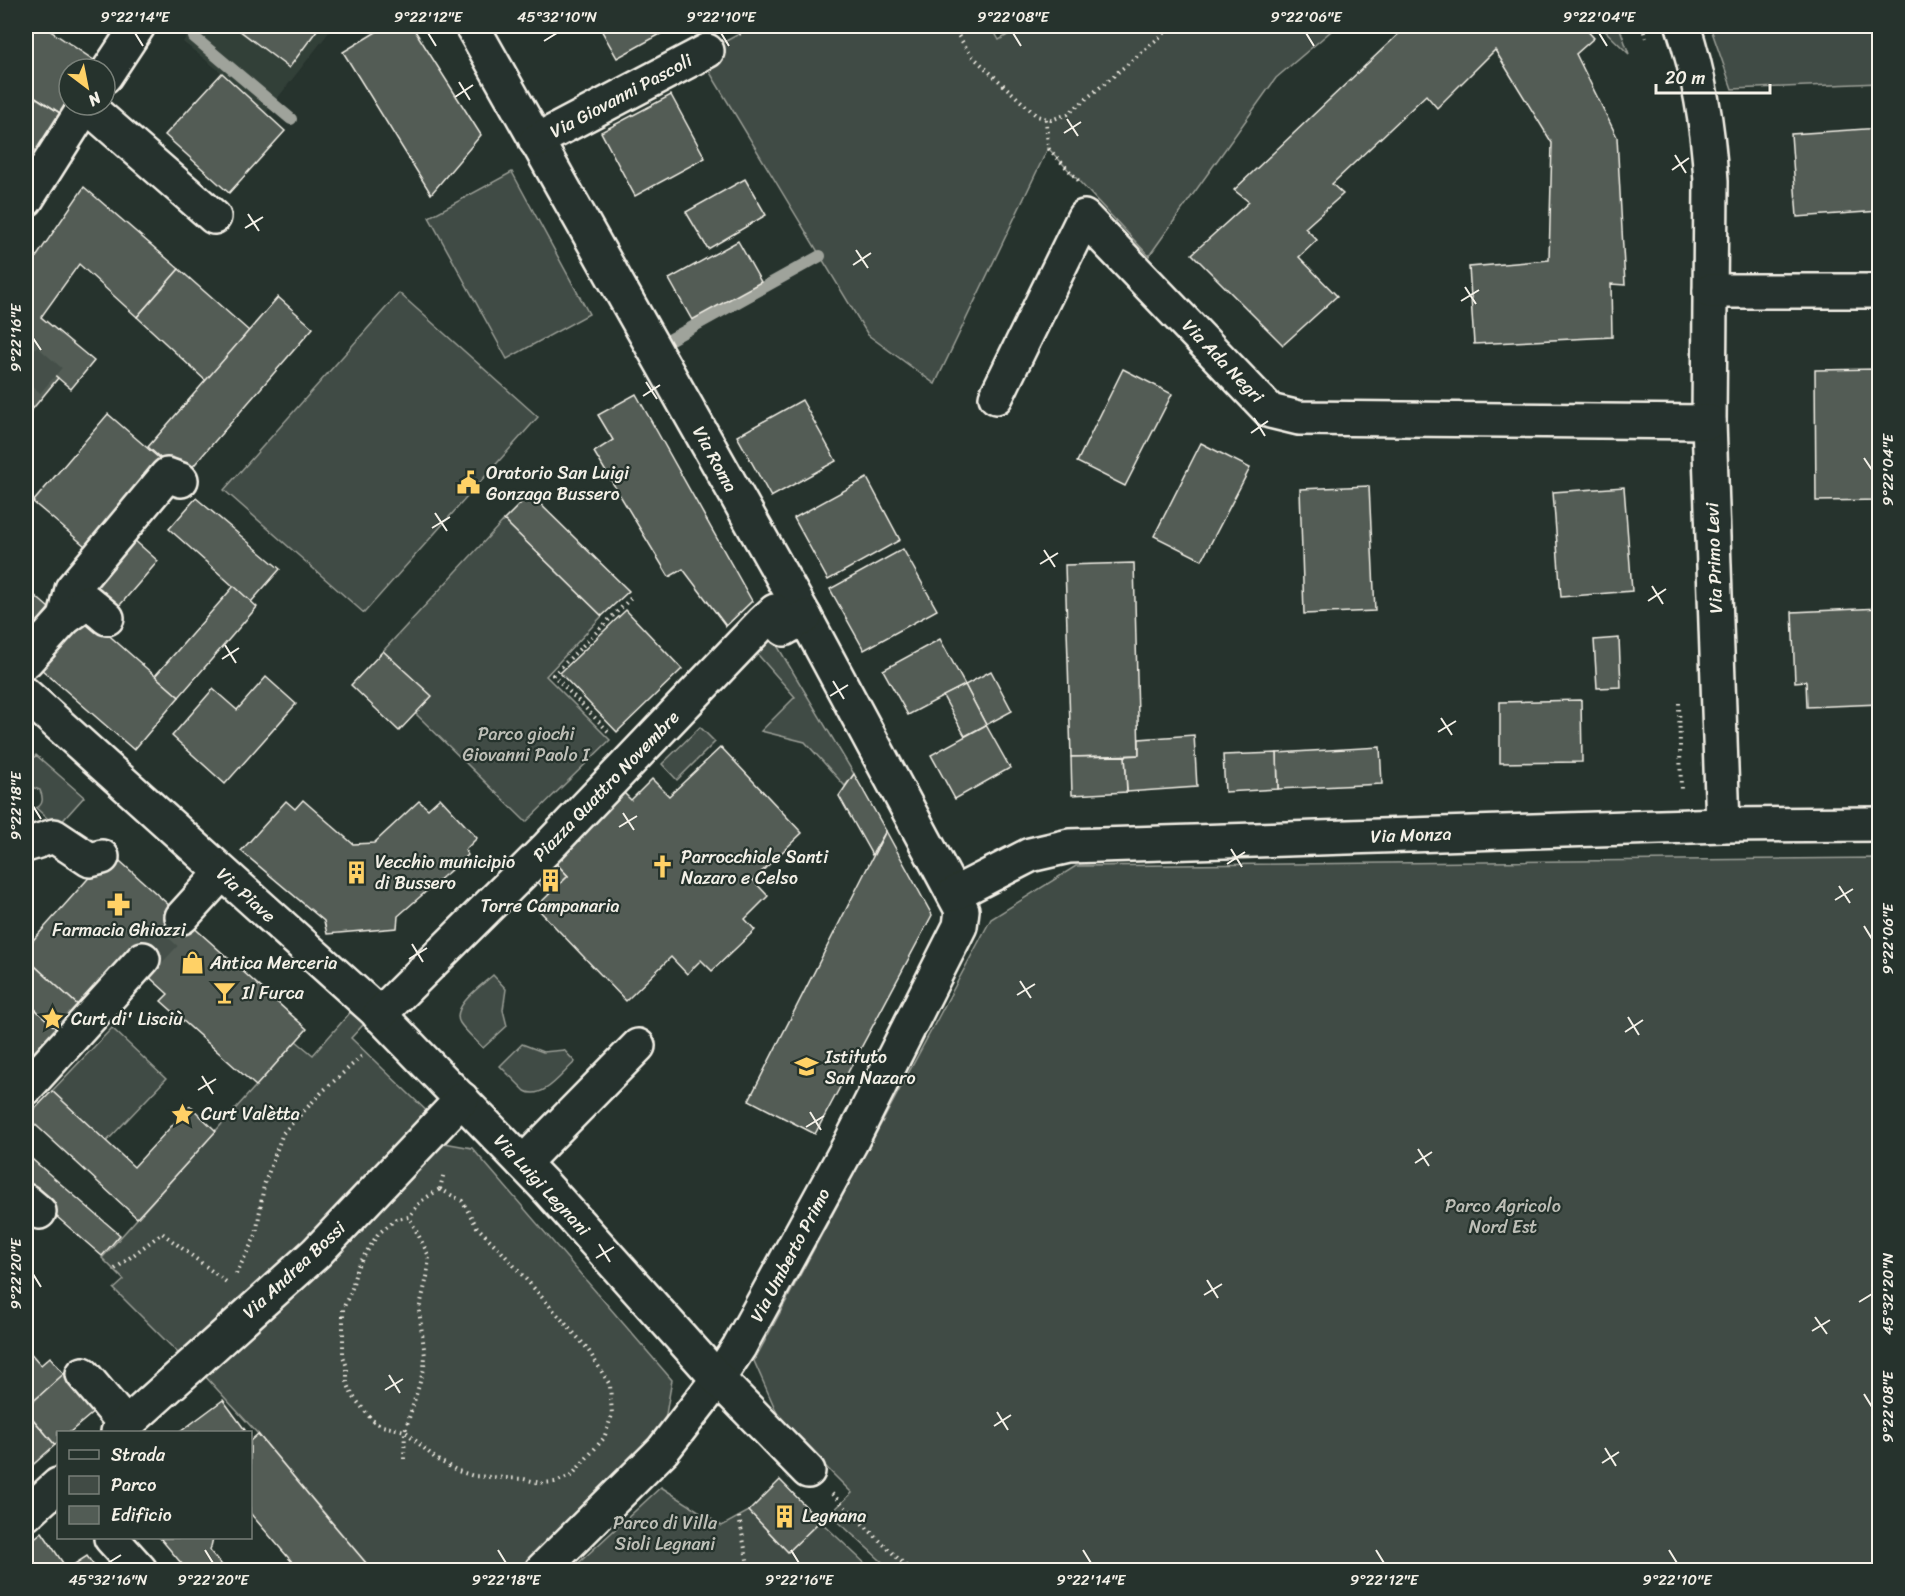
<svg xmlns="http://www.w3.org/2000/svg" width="1905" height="1596" viewBox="0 0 1905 1596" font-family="Sriracha,sans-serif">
	<rect width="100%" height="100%" fill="#26332d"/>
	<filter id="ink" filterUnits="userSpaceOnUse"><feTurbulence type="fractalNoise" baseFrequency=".0167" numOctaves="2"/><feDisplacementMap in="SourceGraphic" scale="12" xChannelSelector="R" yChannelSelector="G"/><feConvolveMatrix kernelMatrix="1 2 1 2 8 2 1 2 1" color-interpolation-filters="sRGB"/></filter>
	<g filter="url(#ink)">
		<!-- built -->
		<path fill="#333f39" d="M193,26H331L333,27L266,113L222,73L183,42Z"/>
		<!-- green -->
		<g fill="#414b45" stroke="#9a9e96" stroke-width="1.5">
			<path d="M754,26H991L999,40L1023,26H1337L1276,78L1149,256L1048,148L935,384L868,335L703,61L707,51Z"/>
			<path d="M1600,26H1619L1629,54Z"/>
			<path d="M1710,26H1879V83L1732,89Z"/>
			<path d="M512,172L589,314L507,359L429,217Z"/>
			<path d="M399,293L538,417L364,613L224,490Z"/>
			<path d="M504,520L602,616L546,676L610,740L526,822L415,713L431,696L383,651Z"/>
			<path d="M763,622L854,774L845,786L805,742L761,731L795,697L745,640Z"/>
			<path d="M700,727L715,742L677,780L662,764Z"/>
			<path d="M36,755L84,797L57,827L36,808C44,805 43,797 40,790L32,787L26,790V766Z"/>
			<path d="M1879,858V1570H891L830,1514L852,1493L781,1422L754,1361L991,919L1076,866Z"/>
			<path d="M493,975L506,989L503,1010L507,1026L483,1048C476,1040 466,1032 460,1023C450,1007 482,985 493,975Z"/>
			<path d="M362,999L376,1011L351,1038L438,1122L185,1360L114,1289L124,1280L102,1258L296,1041L313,1055Z"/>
			<path d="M112,1028L166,1079L106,1142L52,1091Z"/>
			<path d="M522,1044L543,1052L564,1050L575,1062C562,1073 543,1101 525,1091L500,1066Z"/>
			<path d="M433,1141L472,1148L672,1380L665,1420L603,1492L524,1570H372L258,1434L205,1376Z"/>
			<path d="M661,1487L722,1526L749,1511L788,1552L820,1521L872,1570H571Z"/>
		</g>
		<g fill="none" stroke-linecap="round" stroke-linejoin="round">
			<!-- stream -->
			<g stroke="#9fa39b" stroke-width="12">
				<path d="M194,37L291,119"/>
				<path d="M671,339L820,256"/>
			</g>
		</g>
		<!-- building -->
		<g fill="#525c55" stroke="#f4f1e8" stroke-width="1.5">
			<path d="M26,26H43L101,65L98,69H69V105L66,117L26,91Z"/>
			<path d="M242,26H320L289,68L239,30Z"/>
			<path d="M386,26H412L481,135L431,194L343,52Z"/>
			<path d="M599,26H675L617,58Z"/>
			<path d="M1407,26H1583L1594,38L1576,54L1617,137L1625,285L1611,284L1612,337L1474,344L1469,267L1549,260L1552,143L1495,50L1437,108L1426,95L1332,184L1343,194L1305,228L1317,240L1299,257L1337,296L1283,345L1192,254L1249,202L1234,190Z"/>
			<path d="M222,73L285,131L229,193L165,135Z"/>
			<path d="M26,91L66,117L26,178Z"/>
			<path d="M671,95L705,158L635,196L601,132Z"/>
			<path d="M1880,128V211L1797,217L1791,134Z"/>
			<path d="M745,179L766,215L708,249L686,212Z"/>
			<path d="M84,187L179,269L137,317L79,264L41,317L94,361L71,389L26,351V272Z"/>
			<path d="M738,241L761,282L692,320L669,279Z"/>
			<path d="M179,269L249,331L206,381L137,317Z"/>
			<path d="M278,297L313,328L183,478L148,447Z"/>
			<path d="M26,351L58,378L26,417Z"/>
			<path d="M1123,369L1172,394L1125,486L1077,462Z"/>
			<path d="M1880,369V500L1816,501L1815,370Z"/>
			<path d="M636,394L752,601L726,626L683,569L669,577L594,452L613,440L598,415Z"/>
			<path d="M802,400L836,461L771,497L737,436Z"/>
			<path d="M108,414L160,459L85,546L33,502Z"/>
			<path d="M1201,443L1250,468L1202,560L1154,536Z"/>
			<path d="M867,478L900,540L828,580L794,518Z"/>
			<path d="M1369,486L1375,611L1304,614L1300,489Z"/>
			<path d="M1624,487L1632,591L1561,597L1553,492Z"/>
			<path d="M530,494L629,591L602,616L504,520Z"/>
			<path d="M196,498L280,569L251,602L169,529Z"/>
			<path d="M133,539L158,561L114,612L89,589Z"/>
			<path d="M903,549L937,610L864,650L830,589Z"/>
			<path d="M1134,563L1139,755L1071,757L1065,565Z"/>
			<path d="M234,586L257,607L179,697L155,676Z"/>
			<path d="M26,588L49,608L26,636Z"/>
			<path d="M1880,608V704L1807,707L1806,681L1795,682L1792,612Z"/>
			<path d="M626,610L682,669L617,732L560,673Z"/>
			<path d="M87,616L179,697L134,750L41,669Z"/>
			<path d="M1619,638L1621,687L1597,688L1594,640Z"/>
			<path d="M940,639L965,685L908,715L883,670Z"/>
			<path d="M383,651L432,696L399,731L351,685Z"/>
			<path d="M991,671L1012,711L986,725L965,685Z"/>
			<path d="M266,677L296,704L225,784L172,736L213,689L237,710Z"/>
			<path d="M965,685L986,725L965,736L943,696Z"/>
			<path d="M1581,700L1582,762L1500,763V702Z"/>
			<path d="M986,725L1010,768L955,799L931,755Z"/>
			<path d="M1194,735L1197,787L1127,792L1125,756L1139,755V739Z"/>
			<path d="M721,747L802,833L753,880L768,896L745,919L755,930L712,971L701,960L687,974L671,957L626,1001L536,907L568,876L551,858L618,787L631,800L652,779L669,796Z"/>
			<path d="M1380,747L1382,784L1278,789L1277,753Z"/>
			<path d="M1277,753L1278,789L1225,792L1223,755Z"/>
			<path d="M1125,756L1127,792L1072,795L1071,757Z"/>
			<path d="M854,774L886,831L872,855L839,796Z"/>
			<path d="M440,798L477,838L465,850L468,855L398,916L397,928L327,934L324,921L241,851L286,801L295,809L303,800L353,844L374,843L419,801L428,809Z"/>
			<path d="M886,831L932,915L815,1134L749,1100Z"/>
			<path d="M111,853L307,1029L256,1086L161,1001L168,994L147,975L81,1008L26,958V948Z"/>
			<path d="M551,858L568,876L549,894L532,876Z"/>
			<path d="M26,958L81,1008L60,1032L26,1001Z"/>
			<path d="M26,1001L60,1032L26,1070Z"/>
			<path d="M52,1091L134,1167L190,1106L216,1131L137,1218L27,1117Z"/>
			<path d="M26,1154L120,1235L102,1256L26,1190Z"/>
			<path d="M26,1348L41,1365L50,1357L64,1374L26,1408Z"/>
			<path d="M69,1369L101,1406L70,1432H58V1442L55,1445L26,1411V1408Z"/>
			<path d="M223,1400L245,1430L241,1432H180Z"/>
			<path d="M26,1411L55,1445L26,1471Z"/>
			<path d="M258,1434L322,1511L372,1570H299L250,1513V1441Z"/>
			<path d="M780,1480L820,1521L788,1552L749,1511Z"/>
			<path d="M42,1532L67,1569L87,1556L97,1570H26V1545Z"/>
			<path d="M160,1538H213L210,1551L226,1570H187Z"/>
		</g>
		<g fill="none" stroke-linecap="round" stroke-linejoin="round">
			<!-- minor-tunnel -->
			<g stroke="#455049" stroke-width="33" stroke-dasharray="33 16" stroke-linecap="butt">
				<path d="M26,359L54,383"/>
				<path d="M143,959L182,917"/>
			</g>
			<defs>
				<g id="minor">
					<path d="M472,26L805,617L962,910L960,926L851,1142L739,1347L718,1379L663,1450L542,1570"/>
					<path d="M1683,26C1700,77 1708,127 1711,181L1709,422L1723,825"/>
					<path d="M105,76L138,26"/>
					<path d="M86,105L214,217"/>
					<path d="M536,141L707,51"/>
					<path d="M26,200L86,105"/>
					<path d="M1710,291H1880"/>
					<path d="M996,397L1084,217L1270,411L1299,418L1709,422"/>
					<path d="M65,618L72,589L167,475L181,480"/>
					<path d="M26,661L65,618L88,602L107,618"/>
					<path d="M26,695L376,1011L544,1185L718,1379L808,1471"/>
					<path d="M26,845L54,836L90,860L102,857"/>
					<path d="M954,894L1030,855L1069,846L1723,825L1880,824"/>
					<path d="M182,917L222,873"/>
					<path d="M379,1015L548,847L763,622L775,611L784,629L805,617"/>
					<path d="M26,1088L143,959"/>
					<path d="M523,1163L638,1046"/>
					<path d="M26,1201L39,1212"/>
					<path d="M83,1374L126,1425"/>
					<path d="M118,1432L316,1253L462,1099"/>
					<path d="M26,1514L58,1485"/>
					<path d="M111,1538L140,1570"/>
				</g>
			</defs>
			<!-- minor casing -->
			<use href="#minor" stroke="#f4f1e8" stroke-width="38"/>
			<!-- path -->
			<g stroke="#f4f1e8" stroke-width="4" stroke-dasharray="1.5 4.5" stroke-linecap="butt">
				<path d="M952,26L971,55L1037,116L1051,120L1068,114L1173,26"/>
				<path d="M1642,26L1646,38"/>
				<path d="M739,34L754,26"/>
				<path d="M1046,119L1048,148L1079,181"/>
				<path d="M1679,703L1681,791"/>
				<path d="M608,731L553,675L633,596"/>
				<path d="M440,1189L462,1201L477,1227L500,1250L587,1348L610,1385L612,1415L604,1438L571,1476L555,1482L540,1483L524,1479L474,1476L458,1471L436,1459L405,1431L382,1426L372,1420L352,1395L347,1382V1367L343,1356V1309L352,1288L357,1267L378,1234L396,1219L409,1217L421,1201Z"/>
				<path d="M440,1189L444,1172"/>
				<path d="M115,1269L162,1233L229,1284"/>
				<path d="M236,1274L256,1235L264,1185L283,1133L324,1090L362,1056"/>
				<path d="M404,1459L405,1431L424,1369L425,1356L419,1310L427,1277L429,1256L409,1217"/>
				<path d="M832,1494L910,1570"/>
				<path d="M739,1517L749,1570"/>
			</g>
			<!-- minor -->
			<use href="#minor" stroke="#26332d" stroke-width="33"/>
		</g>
	</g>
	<!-- ticks -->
	<path fill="none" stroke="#f4f1e8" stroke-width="2" d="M135,33L143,46M428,33L436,46M721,33L729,46M1013,33L1021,46M1306,33L1314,46M1599,33L1607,46M544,41L557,33M459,82L470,100M455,97L473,85M1067,119L1078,136M1064,133L1081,122M1675,155L1686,173M1672,170L1689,158M248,214L259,231M245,228L263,217M856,250L868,268M853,265L871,253M1465,287L1476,304M1461,301L1479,290M33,338L41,350M646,382L657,399M643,396L660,385M1254,418L1265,436M1251,433L1268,421M1864,458L1872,470M435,513L447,531M432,528L450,517M1044,550L1055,567M1040,564L1058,553M1652,586L1663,604M1648,601L1666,589M225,645L236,663M222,659L239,648M833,681L844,699M830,696L848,685M1441,718L1452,735M1438,732L1456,721M33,806L41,819M623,813L634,830M619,827L637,816M1231,849L1242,867M1227,864L1245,852M1839,886L1850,903M1835,900L1853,889M1864,926L1872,939M412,944L423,962M409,959L427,948M1020,981L1031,998M1017,995L1035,984M1628,1017L1639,1035M1625,1032L1643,1020M202,1076L213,1094M198,1090L216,1079M810,1112L821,1130M806,1127L824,1116M1418,1149L1429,1166M1415,1163L1432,1152M599,1244L610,1262M596,1258L614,1247M33,1274L41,1287M1207,1280L1218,1298M1204,1295L1222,1284M1859,1302L1872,1294M1815,1317L1827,1334M1812,1331L1830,1320M389,1375L400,1393M385,1390L403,1379M1864,1394L1872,1407M997,1412L1008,1430M994,1426L1011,1415M1605,1448L1616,1466M1602,1463L1619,1452M205,1550L213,1563M498,1550L506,1563M791,1550L799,1563M1083,1550L1091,1563M1376,1550L1384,1563M1669,1550L1677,1563M108,1563L121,1555"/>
	<!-- icons -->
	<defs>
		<symbol id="civic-bare" viewBox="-9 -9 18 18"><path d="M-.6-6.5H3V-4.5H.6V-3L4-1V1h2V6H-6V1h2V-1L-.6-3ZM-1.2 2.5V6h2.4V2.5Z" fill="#ffd166" stroke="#26332d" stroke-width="2.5" paint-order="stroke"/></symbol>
		<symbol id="church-bare" viewBox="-9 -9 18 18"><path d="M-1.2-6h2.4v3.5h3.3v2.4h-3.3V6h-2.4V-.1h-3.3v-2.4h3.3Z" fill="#ffd166" stroke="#26332d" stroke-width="2.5" paint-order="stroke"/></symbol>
		<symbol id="building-bare" viewBox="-9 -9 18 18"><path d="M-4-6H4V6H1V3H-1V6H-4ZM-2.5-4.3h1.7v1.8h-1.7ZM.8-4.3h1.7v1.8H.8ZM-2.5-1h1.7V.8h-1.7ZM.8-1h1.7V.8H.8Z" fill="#ffd166" stroke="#26332d" stroke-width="2.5" paint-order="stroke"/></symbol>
		<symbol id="pharmacy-bare" viewBox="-9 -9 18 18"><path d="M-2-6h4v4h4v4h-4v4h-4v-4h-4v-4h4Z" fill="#ffd166" stroke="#26332d" stroke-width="2.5" paint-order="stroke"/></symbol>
		<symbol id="shop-bare" viewBox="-9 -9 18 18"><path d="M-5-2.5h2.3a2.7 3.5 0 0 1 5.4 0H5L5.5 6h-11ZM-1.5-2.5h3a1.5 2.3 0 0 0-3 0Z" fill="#ffd166" stroke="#26332d" stroke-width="2.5" paint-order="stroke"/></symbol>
		<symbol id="bar-bare" viewBox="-9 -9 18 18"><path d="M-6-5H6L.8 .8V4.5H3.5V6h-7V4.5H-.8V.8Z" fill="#ffd166" stroke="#26332d" stroke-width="2.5" paint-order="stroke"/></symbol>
		<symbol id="sight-bare" viewBox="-9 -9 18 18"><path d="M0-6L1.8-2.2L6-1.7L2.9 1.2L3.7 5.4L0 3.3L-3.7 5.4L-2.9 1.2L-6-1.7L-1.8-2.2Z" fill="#ffd166" stroke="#26332d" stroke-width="2.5" paint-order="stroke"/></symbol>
		<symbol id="school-bare" viewBox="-9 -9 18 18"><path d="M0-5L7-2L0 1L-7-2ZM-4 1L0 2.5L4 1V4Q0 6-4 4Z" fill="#ffd166" stroke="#26332d" stroke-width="2.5" paint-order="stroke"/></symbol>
	</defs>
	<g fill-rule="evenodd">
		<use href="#civic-bare" x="452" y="466" width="33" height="33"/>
		<use href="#church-bare" x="646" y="850" width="33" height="33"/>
		<use href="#building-bare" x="340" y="856" width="33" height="33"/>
		<use href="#building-bare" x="534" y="864" width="33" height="33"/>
		<use href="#pharmacy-bare" x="102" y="888" width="33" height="33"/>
		<use href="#shop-bare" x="176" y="946" width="33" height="33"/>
		<use href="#bar-bare" x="208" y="976" width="33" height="33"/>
		<use href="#sight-bare" x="36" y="1002" width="33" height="33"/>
		<use href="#school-bare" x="790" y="1050" width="33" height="33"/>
		<use href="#sight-bare" x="166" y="1098" width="33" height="33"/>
		<use href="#building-bare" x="768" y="1500" width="33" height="33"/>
	</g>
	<g text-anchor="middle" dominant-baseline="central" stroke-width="4.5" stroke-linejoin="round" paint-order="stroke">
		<!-- street labels -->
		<g font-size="18" fill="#f4f1e8" stroke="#26332d">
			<text transform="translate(621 96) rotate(-28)">Via Giovanni Pascoli</text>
			<text transform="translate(1223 361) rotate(46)">Via Ada Negri</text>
			<text transform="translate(715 459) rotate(61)">Via Roma</text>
			<text transform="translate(1714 558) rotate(-92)">Via Primo Levi</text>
			<text transform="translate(606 786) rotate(-46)">Piazza Quattro Novembre</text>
			<text transform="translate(1411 835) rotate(-2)">Via Monza</text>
			<text transform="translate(246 895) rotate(42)">Via Piave</text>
			<text transform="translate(542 1185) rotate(47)">Via Luigi Legnani</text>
			<text transform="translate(790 1255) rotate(-62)">Via Umberto Primo</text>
			<text transform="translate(294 1270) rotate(-43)">Via Andrea Bossi</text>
		</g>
		<!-- poi labels -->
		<g font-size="18" fill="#f4f1e8" stroke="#26332d" text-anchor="start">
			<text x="486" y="473">Oratorio San Luigi<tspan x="486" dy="21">Gonzaga Bussero</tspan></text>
			<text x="681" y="857">Parrocchiale Santi<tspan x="681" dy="21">Nazaro e Celso</tspan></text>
			<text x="375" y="862">Vecchio municipio<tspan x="375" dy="21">di Bussero</tspan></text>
			<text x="550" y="906" text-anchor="middle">Torre Campanaria</text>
			<text x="119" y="930" text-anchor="middle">Farmacia Ghiozzi</text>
			<text x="210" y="963">Antica Merceria</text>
			<text x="242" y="993">Il Furca</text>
			<text x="71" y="1019">Curt di' Lisciù</text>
			<text x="825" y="1057">Istituto<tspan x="825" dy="21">San Nazaro</tspan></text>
			<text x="201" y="1114">Curt Valètta</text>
			<text x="802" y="1516">Legnana</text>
		</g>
		<!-- park labels -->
		<g font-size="18" fill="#bebfb7" stroke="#26332d">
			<text x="526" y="734">Parco giochi<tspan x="526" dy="21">Giovanni Paolo I</tspan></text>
			<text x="1503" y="1206">Parco Agricolo<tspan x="1503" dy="21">Nord Est</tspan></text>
			<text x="665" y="1523">Parco di Villa<tspan x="665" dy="21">Sioli Legnani</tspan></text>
		</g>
	</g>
	<!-- margin -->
	<rect width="1905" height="1596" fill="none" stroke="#26332d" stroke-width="66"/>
	<!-- legend -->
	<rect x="57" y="1431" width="195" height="108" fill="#26332d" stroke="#787f78" stroke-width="1.5"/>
	<rect x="69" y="1450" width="30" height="9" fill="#26332d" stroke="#787f78" stroke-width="1.5"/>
	<text x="111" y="1461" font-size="18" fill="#f4f1e8">Strada</text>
	<rect x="69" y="1476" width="30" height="18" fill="#414b45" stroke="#787f78" stroke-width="1.5"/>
	<text x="111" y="1491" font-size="18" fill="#f4f1e8">Parco</text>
	<rect x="69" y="1506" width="30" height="18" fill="#525c55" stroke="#787f78" stroke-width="1.5"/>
	<text x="111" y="1521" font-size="18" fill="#f4f1e8">Edificio</text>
	<!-- north arrow -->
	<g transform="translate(87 87) rotate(148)"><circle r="28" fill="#26332d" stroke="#787f78" stroke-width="1.5"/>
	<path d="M0-4.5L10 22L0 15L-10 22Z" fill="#ffd166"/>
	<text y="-9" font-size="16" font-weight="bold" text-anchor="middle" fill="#f4f1e8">N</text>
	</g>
	<!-- scale -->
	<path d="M1656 84v9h114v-9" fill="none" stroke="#f4f1e8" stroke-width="3"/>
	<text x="1665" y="84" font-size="18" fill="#f4f1e8" stroke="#26332d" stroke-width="4.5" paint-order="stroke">20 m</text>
	<rect x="33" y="33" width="1839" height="1530" fill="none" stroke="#f4f1e8" stroke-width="2"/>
	<g font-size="15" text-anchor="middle" fill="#f4f1e8">
		<text x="135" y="22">9°22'14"E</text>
		<text x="428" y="22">9°22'12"E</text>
		<text x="557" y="22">45°32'10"N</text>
		<text x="721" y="22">9°22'10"E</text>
		<text x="1013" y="22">9°22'08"E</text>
		<text x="1306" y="22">9°22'06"E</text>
		<text x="1599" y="22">9°22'04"E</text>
		<text transform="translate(16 338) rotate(-90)" y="5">9°22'16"E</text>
		<text transform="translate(1888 470) rotate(-90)" y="5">9°22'04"E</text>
		<text transform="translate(16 806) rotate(-90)" y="5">9°22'18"E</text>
		<text transform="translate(1888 939) rotate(-90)" y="5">9°22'06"E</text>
		<text transform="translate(16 1274) rotate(-90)" y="5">9°22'20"E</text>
		<text transform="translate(1888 1294) rotate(-90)" y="5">45°32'20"N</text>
		<text transform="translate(1888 1407) rotate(-90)" y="5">9°22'08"E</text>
		<text x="108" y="1585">45°32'16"N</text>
		<text x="213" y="1585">9°22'20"E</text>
		<text x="506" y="1585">9°22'18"E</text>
		<text x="799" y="1585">9°22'16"E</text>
		<text x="1091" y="1585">9°22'14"E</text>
		<text x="1384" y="1585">9°22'12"E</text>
		<text x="1677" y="1585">9°22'10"E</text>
	</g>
</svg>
